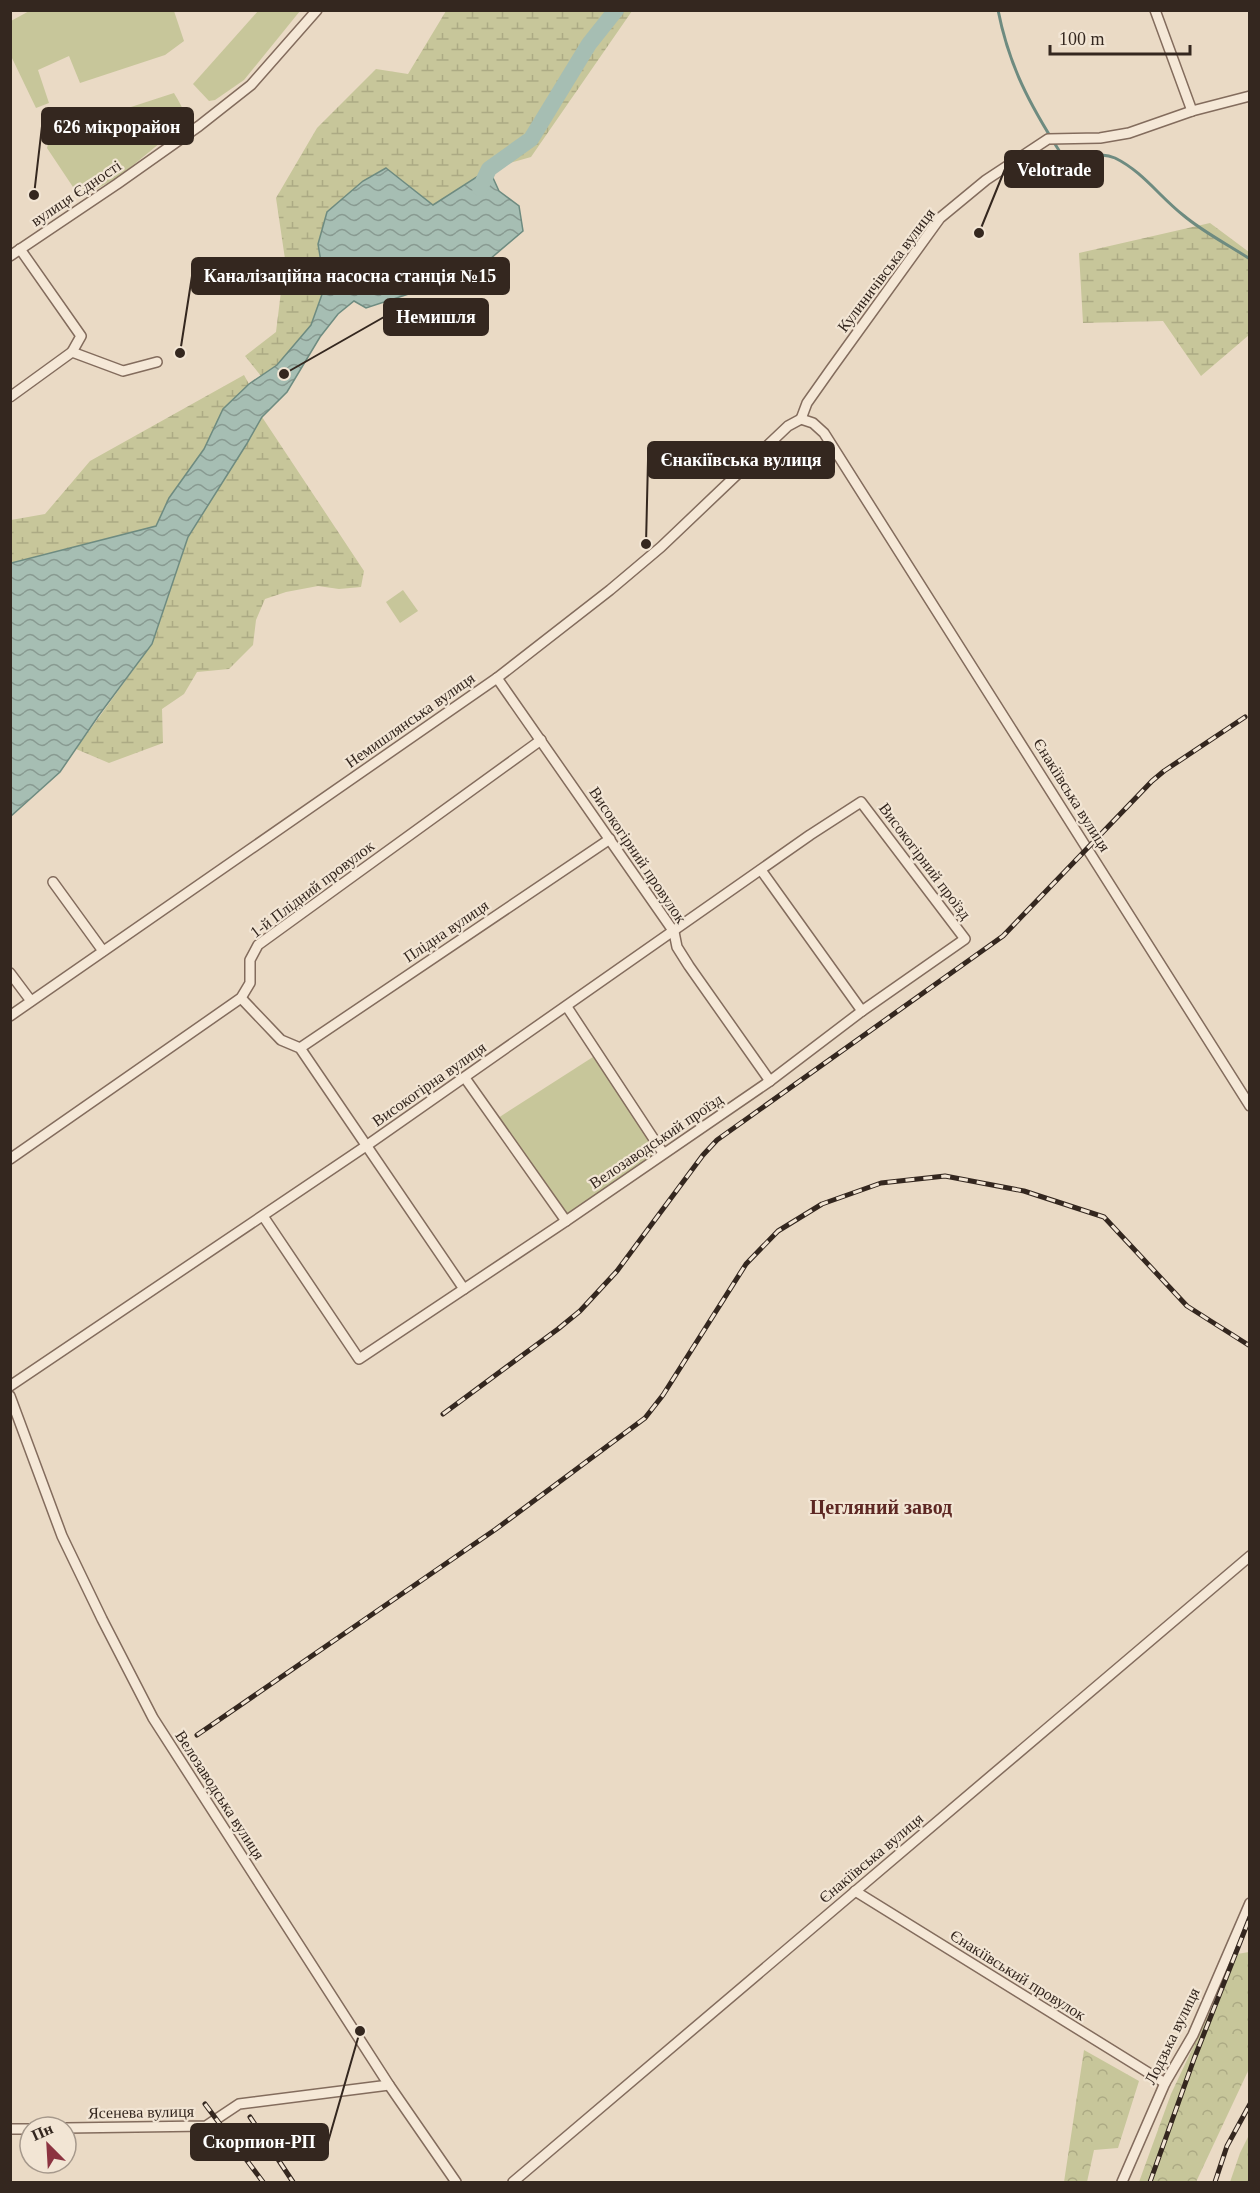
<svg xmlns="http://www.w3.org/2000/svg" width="1260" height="2193" viewBox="0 0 1260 2193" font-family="Georgia,serif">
	<defs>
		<pattern id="forest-crowns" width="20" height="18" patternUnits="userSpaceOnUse" patternTransform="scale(1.5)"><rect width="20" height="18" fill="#c7c69a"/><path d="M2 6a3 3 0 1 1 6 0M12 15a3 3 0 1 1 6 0" fill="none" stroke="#acaa84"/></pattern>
		<pattern id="wetland-marsh" width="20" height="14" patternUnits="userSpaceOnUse" patternTransform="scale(1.5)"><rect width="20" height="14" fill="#c7c69a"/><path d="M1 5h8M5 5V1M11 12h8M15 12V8" fill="none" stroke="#acaa84"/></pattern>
		<pattern id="water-waves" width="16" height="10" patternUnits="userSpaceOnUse" patternTransform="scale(1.5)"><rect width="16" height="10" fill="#a6beb3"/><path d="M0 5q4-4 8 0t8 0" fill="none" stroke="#889a91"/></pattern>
	</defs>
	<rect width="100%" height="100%" fill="#eadac5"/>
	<!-- green -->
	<g fill="#c7c69a">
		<path d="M31,10L174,11L184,41L165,55L80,83L69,56L38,70L49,103L36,108L11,56V21Z"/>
		<path d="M259,10L300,11L244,80L215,100L209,101L193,84Z"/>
		<path d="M174,93C179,102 188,114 183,124L120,176L86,195L77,193L47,148L51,133Z"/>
		<path d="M403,590L418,611L400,623L386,602Z"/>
		<path d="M593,1057L655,1148V1155L570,1214L564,1212L498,1118Z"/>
	</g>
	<!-- forest -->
	<g fill="url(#forest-crowns)">
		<path d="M1249,1952V2069L1196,2182H1139L1171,2094L1237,1954Z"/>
		<path d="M1084,2050L1139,2081L1118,2148L1094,2150L1087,2182H1064Z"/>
		<path d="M1249,2135V2182H1230L1240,2153Z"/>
	</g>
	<!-- wetland -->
	<g fill="url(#wetland-marsh)">
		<path d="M446,11H632L531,157L489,169L433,205L402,180L363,181L327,212L318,244L325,286L311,325L277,365L261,376L245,356L276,332L285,259L276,198L317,128L376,69L408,74Z"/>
		<path d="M1210,223L1249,252V335L1201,376L1163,321L1083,323L1079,253Z"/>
		<path d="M244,375L249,384L223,410L204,449L169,498L156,526L11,563V520L45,514L90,461Z"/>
		<path d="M262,417L364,571L361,587L339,589L318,586L286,592L265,599L256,620L253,645L229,669L197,672L184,694L162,709L163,743L109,763L76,749L152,644L188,537L246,445Z"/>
	</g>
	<!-- water -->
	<path fill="url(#water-waves)" stroke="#6e8b80" stroke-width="1.5" d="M386,168L433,205L489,169L499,191L519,206L523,231L483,265L433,286L366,308L354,301L338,314L320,337L287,392L262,417L246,445L188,537L152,644L99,715L60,772L11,816V563L156,526L169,498L204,449L223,409L249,384L277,365L311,325L325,286L318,244L327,212L363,181Z"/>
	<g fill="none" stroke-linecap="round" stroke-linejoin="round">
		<!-- stream -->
		<path stroke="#6e8b80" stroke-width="3" d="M998,10C1009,66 1030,105 1060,152C1077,161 1097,150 1115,158C1142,171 1160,197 1183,215C1203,232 1227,244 1250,259"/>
		<!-- river -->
		<path stroke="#a6beb3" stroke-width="16" d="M480,188L489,169L531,139L589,44L616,10"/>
		<defs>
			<g id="minor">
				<path d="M1155,10L1192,111"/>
				<path d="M20,249L81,336L72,352"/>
				<path d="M10,256L117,184L199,126L251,85L317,10"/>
				<path d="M10,397L72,352L123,371L157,362"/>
				<path d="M801,419L813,423L824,433L1250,1106"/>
				<path d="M801,419L807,403L831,369L940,218L986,180L1048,139L1100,138L1129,133L1192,111L1250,96"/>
				<path d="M497,678L674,932L677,947L689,966L770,1081"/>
				<path d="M761,870L862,1011"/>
				<path d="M53,882L103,951"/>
				<path d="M10,973L31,1001"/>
				<path d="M241,998L281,1040L300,1048L464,1289"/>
				<path d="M567,1007L663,1153"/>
				<path d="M10,1016L497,678L610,590L661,547L788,426L801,419"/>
				<path d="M300,1048L610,839"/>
				<path d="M465,1078L566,1221"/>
				<path d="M10,1159L241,998L250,983V960L258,945L541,740"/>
				<path d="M10,1386L366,1146L810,835L861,802L965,939L862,1011L770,1081L566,1221L359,1359L263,1216"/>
				<path d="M10,1396L62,1536L102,1619L153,1718L389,2085L456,2182"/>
				<path d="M855,1891L1165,2083"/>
				<path d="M66,2128L206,2126L239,2104L389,2085"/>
				<path d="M10,2129H30"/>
				<path d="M513,2182L1250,1556"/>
				<path d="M1122,2182L1165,2083L1193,2035L1250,1903"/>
			</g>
		</defs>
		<!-- minor casing -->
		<use href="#minor" stroke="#836c5d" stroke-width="12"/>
		<!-- minor -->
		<use href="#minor" stroke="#f5e8d7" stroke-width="9"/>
		<defs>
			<g id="rail">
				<path d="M443,1414L558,1329L580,1311L617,1271L703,1155L717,1140L1003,936L1152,781L1164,771L1245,717"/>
				<path d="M197,1735L496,1529L645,1418L663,1395L746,1264L778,1231L822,1204L881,1183L945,1176L1024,1191L1104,1217L1187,1306L1250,1346"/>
				<path d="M205,2104L263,2182"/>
				<path d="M250,2117L293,2182"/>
				<path d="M1150,2182L1194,2059L1250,1917"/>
				<path d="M1215,2182L1227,2146L1250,2104"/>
			</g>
		</defs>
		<!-- rail casing -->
		<use href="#rail" stroke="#34271f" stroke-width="5"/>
		<!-- rail -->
		<use href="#rail" stroke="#f2e5d4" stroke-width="3" stroke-dasharray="9" stroke-linecap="butt"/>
	</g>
	<g text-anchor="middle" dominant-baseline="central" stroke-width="4.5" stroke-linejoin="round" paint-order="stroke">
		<!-- street labels -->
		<g font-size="16" fill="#34271f" stroke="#f2e5d4">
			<text transform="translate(76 193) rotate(-34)">вулиця Єдності</text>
			<text transform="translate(886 270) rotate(-53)">Кулиничівська вулиця</text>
			<text transform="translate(410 720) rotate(-35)">Немишлянська вулиця</text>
			<text transform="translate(1072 795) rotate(58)">Єнакіївська вулиця</text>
			<text transform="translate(638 855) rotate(56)">Високогірний провулок</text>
			<text transform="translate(925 861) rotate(53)">Високогірний проїзд</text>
			<text transform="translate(312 889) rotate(-37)">1-й Плідний провулок</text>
			<text transform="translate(446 931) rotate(-34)">Плідна вулиця</text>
			<text transform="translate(429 1084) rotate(-35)">Високогірна вулиця</text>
			<text transform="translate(656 1141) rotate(-34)">Велозаводський проїзд</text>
			<text transform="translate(220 1795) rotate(57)">Велозаводська вулиця</text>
			<text transform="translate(871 1858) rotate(-40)">Єнакіївська вулиця</text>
			<text transform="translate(1018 1975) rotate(32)">Єнакіївський провулок</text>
			<text transform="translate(1172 2036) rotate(-64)">Лодзька вулиця</text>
			<text transform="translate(141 2112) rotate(-1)">Ясенева вулиця</text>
		</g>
		<!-- quarter labels -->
		<g font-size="20" font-weight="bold" fill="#5d2723" stroke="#f2e5d4">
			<text x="881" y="1507">Цегляний завод</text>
		</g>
	</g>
	<!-- callouts -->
	<path fill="none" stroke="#34271f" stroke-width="2" d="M34 195L42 126M979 233L1005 169M180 353L192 276M284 374L384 317M646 544L648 460M360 2031L328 2142"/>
	<g fill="#34271f" stroke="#f2e5d4" stroke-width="2">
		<circle cx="34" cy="195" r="6"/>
		<circle cx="979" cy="233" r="6"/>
		<circle cx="180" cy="353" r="6"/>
		<circle cx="284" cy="374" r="6"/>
		<circle cx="646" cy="544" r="6"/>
		<circle cx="360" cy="2031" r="6"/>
	</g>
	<g fill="#34271f" stroke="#34271f" stroke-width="2">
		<rect x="42" y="108" width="151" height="36" rx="6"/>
		<rect x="1005" y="151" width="98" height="36" rx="6"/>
		<rect x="192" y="258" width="317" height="36" rx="6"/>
		<rect x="384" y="299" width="104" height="36" rx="6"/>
		<rect x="648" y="442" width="186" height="36" rx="6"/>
		<rect x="191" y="2124" width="137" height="36" rx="6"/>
	</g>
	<g font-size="18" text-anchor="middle" font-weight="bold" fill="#fff">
		<text x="117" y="133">626 мікрорайон</text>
		<text x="1054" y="176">Velotrade</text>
		<text x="350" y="282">Каналізаційна насосна станція №15</text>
		<text x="436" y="323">Немишля</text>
		<text x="741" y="466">Єнакіївська вулиця</text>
		<text x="259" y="2148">Скорпион-РП</text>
	</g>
	<!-- border -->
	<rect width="1260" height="2193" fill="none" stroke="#34271f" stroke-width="24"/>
	<!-- north arrow -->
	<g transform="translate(48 2145) rotate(336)"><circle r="28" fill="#f2e5d4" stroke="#a6998c" stroke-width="1.5"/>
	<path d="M0-4.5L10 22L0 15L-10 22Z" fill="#8c3340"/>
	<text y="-9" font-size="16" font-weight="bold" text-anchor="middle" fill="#34271f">Пн</text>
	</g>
	<!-- scale -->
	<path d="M1050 45v9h140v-9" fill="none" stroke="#34271f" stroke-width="3"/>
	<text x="1059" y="45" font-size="18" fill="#34271f" stroke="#f2e5d4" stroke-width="4.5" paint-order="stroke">100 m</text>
</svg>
